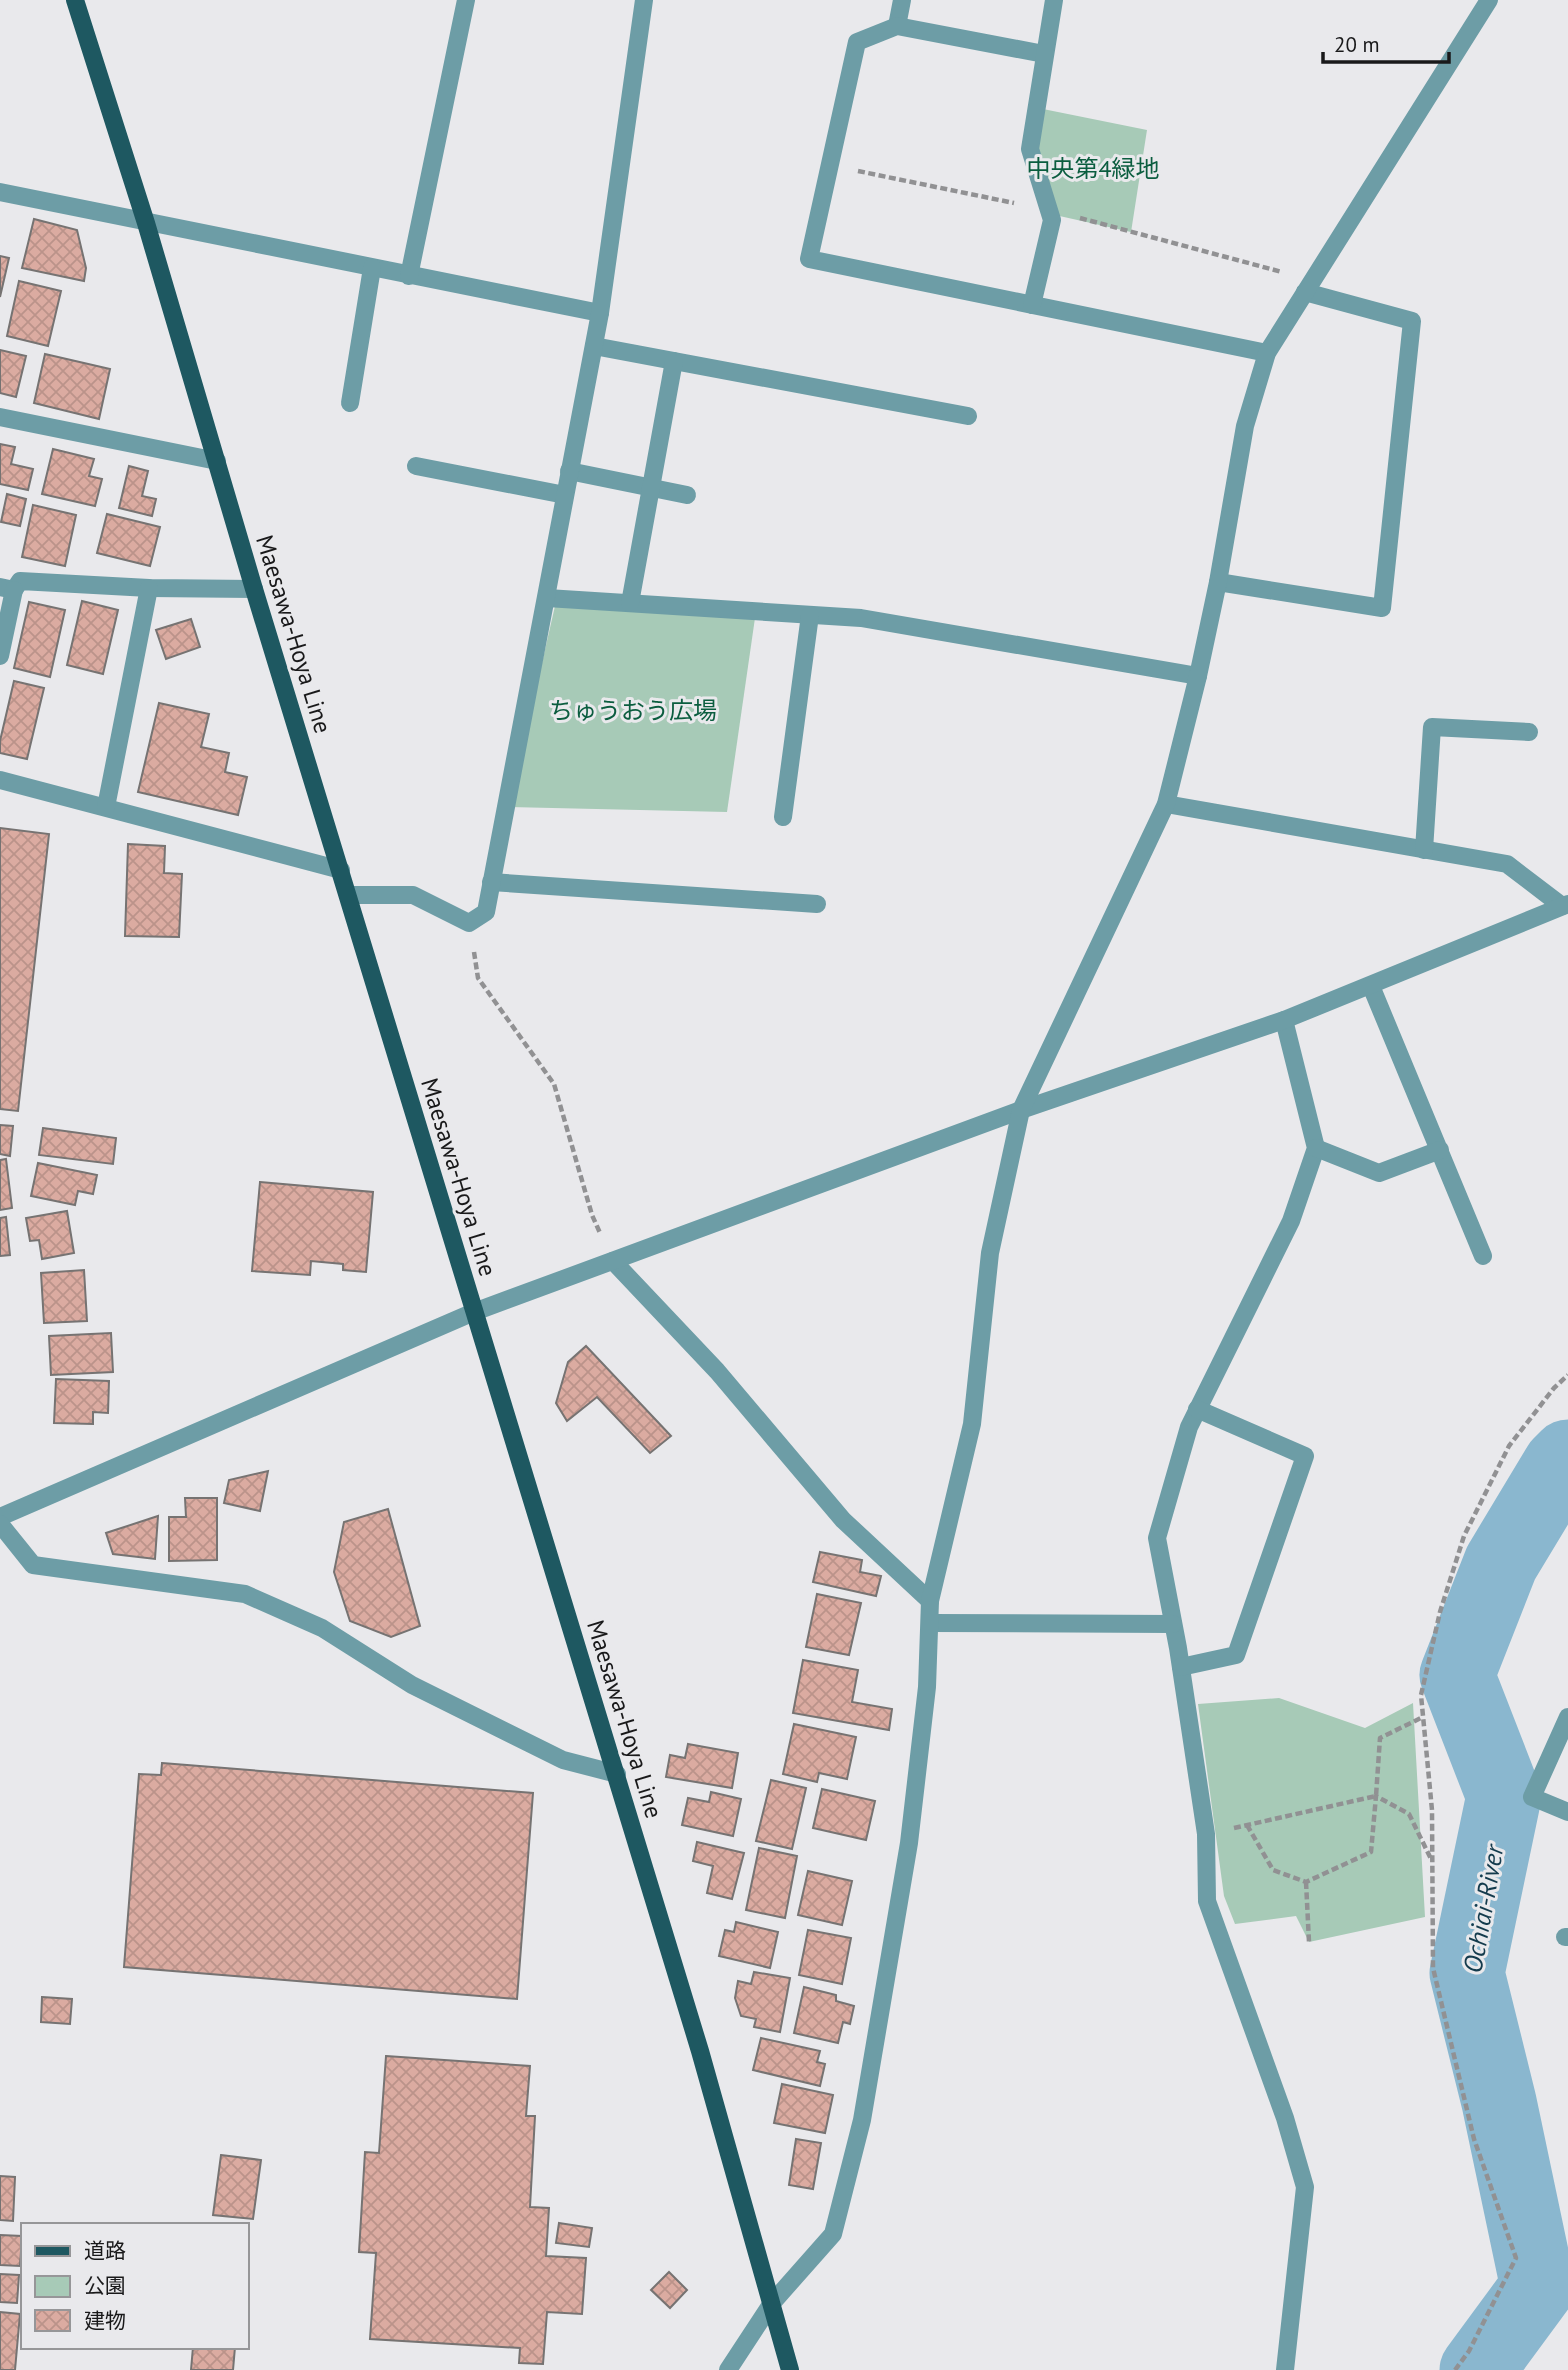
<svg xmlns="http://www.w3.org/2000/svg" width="1568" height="2370" viewBox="0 0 1568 2370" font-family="'PT Sans','Noto Sans JP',sans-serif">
	<defs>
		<pattern id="building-cross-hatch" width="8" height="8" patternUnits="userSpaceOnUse" patternTransform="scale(1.75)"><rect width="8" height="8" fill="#dbaba1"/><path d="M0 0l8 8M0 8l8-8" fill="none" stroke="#bb938a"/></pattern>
	</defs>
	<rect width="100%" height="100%" fill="#e9e9ec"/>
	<!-- green -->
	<g fill="#a7cab7">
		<path d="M1043,109L1147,130L1131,232L1055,215L1037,150Z"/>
		<path d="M555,606L755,618L727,812L509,807Z"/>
		<path d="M1279,1698L1365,1728L1413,1703L1425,1917L1309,1942L1296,1916L1235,1924L1224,1896L1198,1704Z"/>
	</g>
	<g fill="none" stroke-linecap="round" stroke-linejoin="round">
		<!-- river -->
		<path stroke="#8ab7cf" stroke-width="75" d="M1477,2370L1538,2287L1499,2102L1467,1973L1504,1796L1457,1675L1501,1563L1560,1465L1568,1457"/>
	</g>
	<!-- building -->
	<g fill="url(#building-cross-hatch)" stroke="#767372" stroke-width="2">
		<path d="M34,219L77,230L86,268L84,281L22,268Z"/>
		<path d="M0,256L9,258L0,297Z"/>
		<path d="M19,281L61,291L48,346L7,336Z"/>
		<path d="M0,350L26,356L16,397L0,393Z"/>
		<path d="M45,354L110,369L99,419L34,403Z"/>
		<path d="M0,444L15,447L11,464L33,469L28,490L0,484Z"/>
		<path d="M53,449L94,459L89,476L102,479L95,506L42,494Z"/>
		<path d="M129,466L148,471L142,496L156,499L152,516L119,508Z"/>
		<path d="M7,494L26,499L20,526L1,522Z"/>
		<path d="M33,505L76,515L65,566L22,557Z"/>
		<path d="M107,514L160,527L150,566L97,553Z"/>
		<path d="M82,601L118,610L103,674L67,665Z"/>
		<path d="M29,602L65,610L50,677L14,668Z"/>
		<path d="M191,619L200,647L166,659L156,630Z"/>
		<path d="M14,681L44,688L27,759L0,753V741Z"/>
		<path d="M159,703L209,714L201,747L229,753L225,772L247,777L238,815L138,792Z"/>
		<path d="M0,828L49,834L18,1111L0,1109Z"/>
		<path d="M128,844L165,846L164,873L182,874L179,937L125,936Z"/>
		<path d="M0,1125L13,1126L10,1156L0,1154Z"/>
		<path d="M43,1128L116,1138L113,1164L39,1155Z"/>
		<path d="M6,1159L12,1208L0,1210V1160Z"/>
		<path d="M38,1163L97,1175L93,1194L78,1191L75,1205L31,1196Z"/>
		<path d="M260,1182L373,1192L366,1272L343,1270V1264L311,1261L310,1275L252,1271Z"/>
		<path d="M67,1211L74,1253L42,1259L39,1240L30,1241L26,1218Z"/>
		<path d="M6,1217L10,1255L0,1256V1218Z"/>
		<path d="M84,1270L87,1321L44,1323L41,1273Z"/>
		<path d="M111,1333L113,1372L51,1375L49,1336Z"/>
		<path d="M586,1346L671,1436L650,1453L597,1397L567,1421L556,1403L568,1362Z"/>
		<path d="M56,1379L109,1381L108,1413L93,1412V1424L54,1423Z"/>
		<path d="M268,1471L260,1511L224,1503L229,1480Z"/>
		<path d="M185,1498H217V1560L169,1561V1517H186Z"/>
		<path d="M388,1509L420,1626L391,1637L350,1621L334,1572L344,1522Z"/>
		<path d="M158,1516L155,1559L113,1554L106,1533Z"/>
		<path d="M820,1552L862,1560L860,1572L881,1576L876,1596L813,1582Z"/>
		<path d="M817,1594L861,1603L849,1655L806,1647Z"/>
		<path d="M803,1660L858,1670L852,1702L892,1709L889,1730L793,1713Z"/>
		<path d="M794,1724L856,1737L847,1779L819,1773L817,1782L783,1774Z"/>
		<path d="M688,1744L738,1753L732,1788L666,1777L670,1755L685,1758Z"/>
		<path d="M162,1763L533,1793L517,1999L124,1967L139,1774L161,1775Z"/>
		<path d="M771,1780L806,1788L792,1849L756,1841Z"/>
		<path d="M822,1789L875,1801L866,1840L813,1828Z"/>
		<path d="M711,1792L741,1799L733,1836L682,1825L688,1798L709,1802Z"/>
		<path d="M697,1842L744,1853L732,1899L707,1893L713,1866L693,1861Z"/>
		<path d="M759,1848L797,1856L785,1918L746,1910Z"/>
		<path d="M808,1871L852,1881L842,1925L798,1915Z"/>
		<path d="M736,1922L778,1932L770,1968L719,1956L725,1930L734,1932Z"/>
		<path d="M808,1930L851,1938L842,1984L799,1975Z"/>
		<path d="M754,1972L790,1978L780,2032L754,2027L756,2019L741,2016L735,1998L738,1981L751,1984Z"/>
		<path d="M804,1987L836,1995V2001L854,2006L850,2024L843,2022L838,2043L794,2033Z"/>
		<path d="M42,1997L72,1999L70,2024L41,2022Z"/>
		<path d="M761,2038L820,2051L817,2062L825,2064L820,2086L753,2070Z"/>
		<path d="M386,2056L530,2066L526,2116H535L530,2207L549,2208L546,2256L586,2258L582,2314L547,2312L543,2364L519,2363L520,2348L370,2339L376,2253L359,2252L365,2152L379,2153Z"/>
		<path d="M782,2084L833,2095L825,2133L774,2123Z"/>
		<path d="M796,2139L821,2143L813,2189L789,2185Z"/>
		<path d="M221,2155L261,2160L253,2219L213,2215Z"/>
		<path d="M0,2176L15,2177L13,2221L0,2220Z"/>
		<path d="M559,2223L592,2228L589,2247L556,2243Z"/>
		<path d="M0,2235L22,2236L20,2266L0,2265Z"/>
		<path d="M669,2272L687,2290L670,2308L651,2290Z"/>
		<path d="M0,2274L19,2275L17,2303L0,2302Z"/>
		<path d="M0,2312L20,2314L15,2370H0Z"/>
		<path d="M193,2347H235L233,2370H191Z"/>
	</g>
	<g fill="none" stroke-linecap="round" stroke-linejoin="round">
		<!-- path -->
		<g stroke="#919193" stroke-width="4.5" stroke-dasharray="7 3.5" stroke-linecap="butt">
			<path d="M858,171L1014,203"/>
			<path d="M1080,218L1282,272"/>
			<path d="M474,952L478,978L554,1084L592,1215L600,1233"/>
			<path d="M1247,1825L1273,1870L1306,1882L1371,1852L1376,1796L1409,1814L1431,1859"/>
			<path d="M1234,1828L1376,1796L1380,1738L1423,1717"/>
			<path d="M1306,1882L1309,1942"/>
			<path d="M1455,2370L1469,2351L1516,2258L1474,2139L1433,1968L1432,1810L1421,1695L1440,1612L1464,1536L1509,1446L1554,1388L1568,1375"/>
		</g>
		<!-- minor -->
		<g stroke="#6d9da6" stroke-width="18">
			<path d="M897,26L902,0"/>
			<path d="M1044,54L897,26L857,42L809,259L1267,353"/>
			<path d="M0,192L600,313"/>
			<path d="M409,276L466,0"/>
			<path d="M1032,305L1052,220L1030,149L1054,0"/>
			<path d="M594,346L968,416"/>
			<path d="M350,403L372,268"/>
			<path d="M0,417L217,461"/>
			<path d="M416,466L565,495"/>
			<path d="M569,471L687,495"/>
			<path d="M1218,582L1382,608L1412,321L1305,292"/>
			<path d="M0,587L14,590L20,581L149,588L254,589"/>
			<path d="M547,598L861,618L1198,676"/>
			<path d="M630,603L674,361"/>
			<path d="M0,656L14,590"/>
			<path d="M0,780L341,870"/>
			<path d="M1166,804L1507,864L1562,906"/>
			<path d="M106,807L149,588"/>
			<path d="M783,817L810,615"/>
			<path d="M1424,850L1432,727L1529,732"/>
			<path d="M491,882L817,904"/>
			<path d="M348,895H413L469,923L486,912L600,313L644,0"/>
			<path d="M1371,986L1483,1256"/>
			<path d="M1284,1020L1316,1148L1291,1221L1189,1427L1157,1538L1178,1648L1206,1834L1207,1901L1285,2118L1305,2187L1285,2370"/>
			<path d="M1316,1148L1379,1173L1440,1150"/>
			<path d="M613,1261L717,1371L843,1520L930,1601"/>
			<path d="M0,1517L474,1312L1021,1110L1284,1020L1568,904"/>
			<path d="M0,1524L33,1565L245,1594L322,1628L412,1685L563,1760L617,1774"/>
			<path d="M930,1623L1173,1624"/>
			<path d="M1181,1667L1236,1655L1305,1456L1197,1409"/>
			<path d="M1568,1717L1532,1797L1568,1812"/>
			<path d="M1565,1937H1568"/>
			<path d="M728,2370L772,2303L833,2234L862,2120L909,1843L927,1687L930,1601L972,1424L990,1253L1021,1110L1166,804L1198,676L1218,582L1245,426L1267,353L1489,0"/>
		</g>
		<!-- major -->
		<path stroke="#1e5861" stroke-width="18" d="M75,0L146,223L254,589L700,2051L790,2370"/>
	</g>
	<g text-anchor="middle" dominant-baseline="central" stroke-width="6" stroke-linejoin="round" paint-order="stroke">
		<!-- park labels -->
		<g font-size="24" fill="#0b5d3f" stroke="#e9e9ec">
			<text x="1093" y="168">中央第4緑地</text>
			<text x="633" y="710">ちゅうおう広場</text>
		</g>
		<!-- street labels -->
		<g font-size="24" fill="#19191a" stroke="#e9e9ec">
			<text transform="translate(294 634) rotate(73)">Maesawa-Hoya Line</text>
			<text transform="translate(459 1177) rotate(73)">Maesawa-Hoya Line</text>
			<text transform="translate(625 1719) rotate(73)">Maesawa-Hoya Line</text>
		</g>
		<!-- water labels -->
		<g font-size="26" font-style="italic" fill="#143b4d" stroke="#e9e9ec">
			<text transform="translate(1483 1909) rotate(-80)">Ochiai-River</text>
		</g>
	</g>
	<!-- legend -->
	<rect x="21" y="2223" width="228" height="126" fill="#e9e9ec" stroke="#969698" stroke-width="2"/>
	<rect x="35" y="2246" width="35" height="10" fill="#1e5861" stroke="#969698" stroke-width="2"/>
	<text x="84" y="2258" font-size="21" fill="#19191a">道路</text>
	<rect x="35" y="2276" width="35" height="21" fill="#a7cab7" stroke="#969698" stroke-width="2"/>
	<text x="84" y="2293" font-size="21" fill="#19191a">公園</text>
	<rect x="35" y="2310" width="35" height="21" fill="url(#building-cross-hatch)" stroke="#969698" stroke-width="2"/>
	<text x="84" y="2328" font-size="21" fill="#19191a">建物</text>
	<!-- scale -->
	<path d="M1323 52v10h126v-10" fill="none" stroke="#19191a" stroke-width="3.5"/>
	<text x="1334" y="52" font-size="21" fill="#19191a" stroke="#e9e9ec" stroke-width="5" paint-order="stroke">20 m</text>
</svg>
